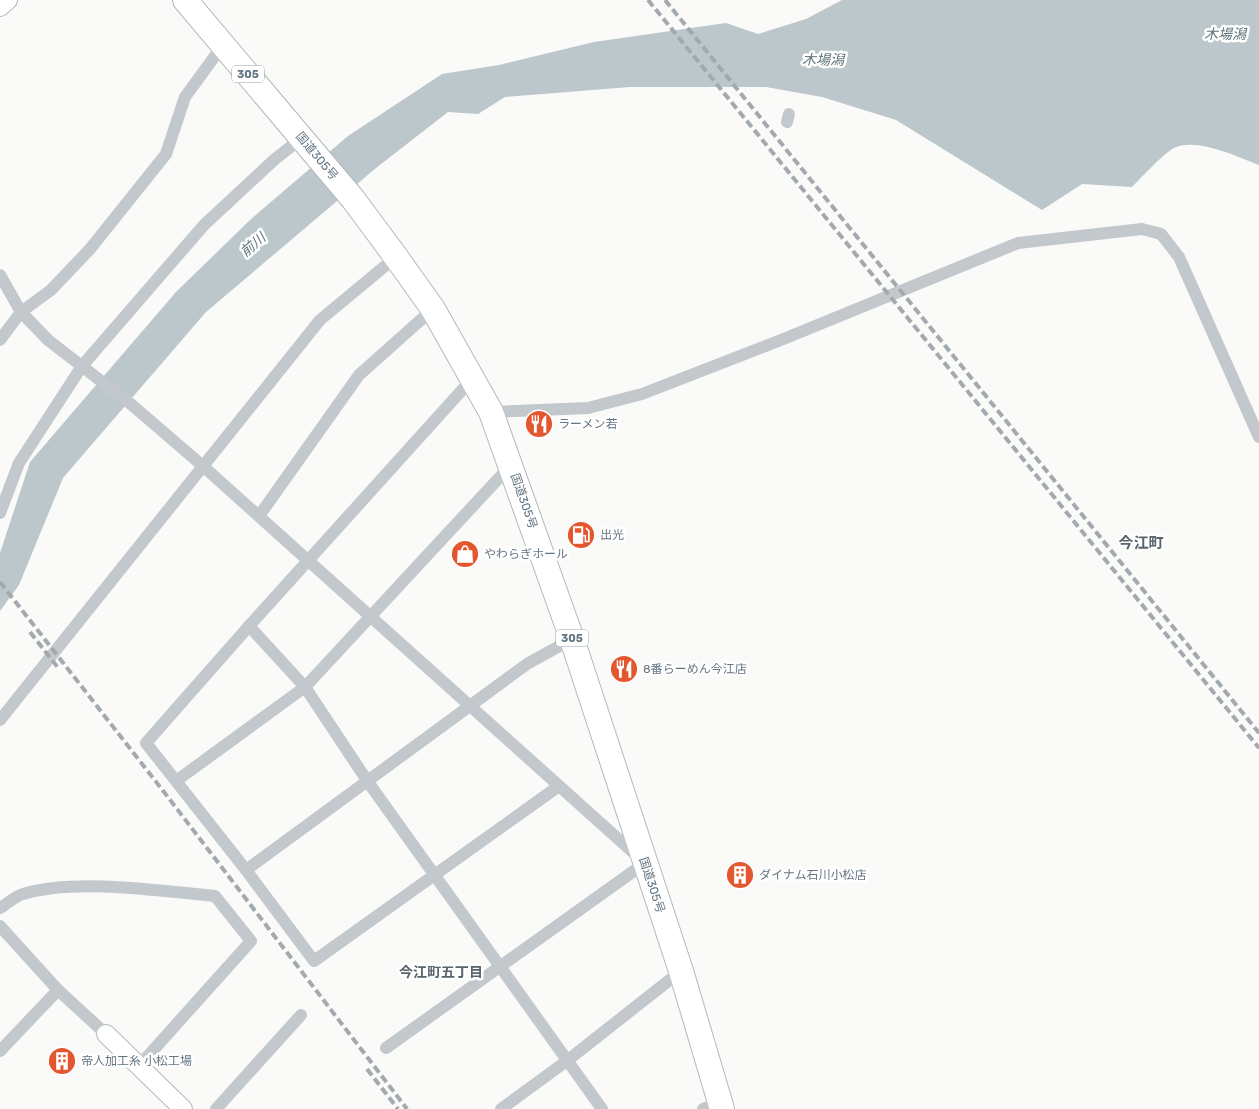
<svg xmlns="http://www.w3.org/2000/svg" width="1259" height="1109" viewBox="0 0 1259 1109" font-family="Rubik,'Noto Sans JP',sans-serif">
	<rect width="100%" height="100%" fill="#fafaf8"/>
	<!-- water -->
	<path fill="#bbc7cb" d="M842,0H1259V165C1238,157 1196,137 1174,148C1163,154 1142,177 1132,187L1082,184L1042,210L896,120L822,97L766,87H630L505,97L478,114L448,112L376,168L206,312L63,478L19,585L0,611V553L30,462L176,292L250,220L348,136L442,74L499,65L594,42L726,23L758,34L806,19Z"/>
	<g fill="none" stroke-linecap="round" stroke-linejoin="round">
		<defs>
			<g id="secondary">
				<path d="M0,7L8,0"/>
				<path d="M106,1034L183,1109"/>
			</g>
			<path id="highway" d="M185,0L353,199L396,257L433,309L491,412L572,639L681,971L722,1109"/>
		</defs>
		<!-- secondary casing -->
		<use href="#secondary" stroke="#b3babf" stroke-width="20"/>
		<!-- highway casing -->
		<use href="#highway" stroke="#b4b9bd" stroke-width="26"/>
		<!-- street -->
		<g stroke="#c3c8cc" stroke-width="12">
			<path d="M787,122L789,114"/>
			<path d="M0,275L21,312L48,340L132,405L204,467L645,863L386,1048"/>
			<path d="M0,340L21,312L51,290L90,249L166,154L185,97L223,45"/>
			<path d="M472,379L249,626L305,687L368,782L602,1109"/>
			<path d="M491,412L588,408L642,394L781,340L1018,243L1142,229L1161,234L1179,257L1259,437"/>
			<path d="M0,513L19,463L82,366L204,225L275,159L302,138"/>
			<path d="M259,516L359,375L433,309"/>
			<path d="M249,626L146,743L246,870L314,961L559,786"/>
			<path d="M0,720L320,320L396,257"/>
			<path d="M176,781L305,687L511,465"/>
			<path d="M246,870L527,664L572,639"/>
			<path d="M0,908C7,904 15,896 23,894C77,878 160,891 215,896L251,941L139,1066"/>
			<path d="M0,926L58,990L106,1034"/>
			<path d="M0,1051L58,990"/>
			<path d="M216,1109L301,1015"/>
			<path d="M501,1109L568,1060L681,971"/>
			<path d="M703,1109L720,1103"/>
		</g>
		<!-- secondary -->
		<use href="#secondary" stroke="#fff" stroke-width="18"/>
		<!-- highway -->
		<use href="#highway" stroke="#fff" stroke-width="24"/>
		<!-- rail -->
		<g stroke="#a2aab0" stroke-width="4" stroke-dasharray="8 4" stroke-linecap="butt">
			<path d="M648,0L1259,748"/>
			<path d="M665,0L1259,733"/>
			<path d="M0,582L164,792L407,1109"/>
			<path d="M30,632L59,669"/>
			<path d="M367,1069L398,1109"/>
		</g>
	</g>
	<!-- icons -->
	<defs>
		<symbol id="restaurant-disc" viewBox="-11 -11 22 22"><circle r="9.5" fill="#e4572e" stroke="#fff"/><path d="M-5-6h1v4h1v-4h1v4h1v-4h1v5L-1.5 .5V6h-2V.5L-5-1ZM5-6V6H3V1.5H1.5Q1.5-4 5-6Z" fill="#fff"/></symbol>
		<symbol id="fuel-disc" viewBox="-11 -11 22 22"><circle r="9.5" fill="#e4572e" stroke="#fff"/><path d="M-5.5-6h7V0h2V4h1.3V-2.5L3-4.5l.8-.8L6-3V5H2.5V1h-1V6h-7ZM-4.2-4.7v3.2H.2V-4.7Z" fill="#fff"/></symbol>
		<symbol id="shop-disc" viewBox="-11 -11 22 22"><circle r="9.5" fill="#e4572e" stroke="#fff"/><path d="M-5-2.5h2.3a2.7 3.5 0 0 1 5.4 0H5L5.5 6h-11ZM-1.5-2.5h3a1.5 2.3 0 0 0-3 0Z" fill="#fff"/></symbol>
		<symbol id="building-disc" viewBox="-11 -11 22 22"><circle r="9.5" fill="#e4572e" stroke="#fff"/><path d="M-4-6H4V6H1V3H-1V6H-4ZM-2.5-4.3h1.7v1.8h-1.7ZM.8-4.3h1.7v1.8H.8ZM-2.5-1h1.7V.8h-1.7ZM.8-1h1.7V.8H.8Z" fill="#fff"/></symbol>
	</defs>
	<g fill-rule="evenodd">
		<use href="#restaurant-disc" x="523" y="408" width="32" height="32"/>
		<use href="#fuel-disc" x="565" y="519" width="32" height="32"/>
		<use href="#shop-disc" x="449" y="538" width="32" height="32"/>
		<use href="#restaurant-disc" x="608" y="653" width="32" height="32"/>
		<use href="#building-disc" x="724" y="859" width="32" height="32"/>
		<use href="#building-disc" x="46" y="1045" width="32" height="32"/>
	</g>
	<g text-anchor="middle" dominant-baseline="central" stroke-width="5" stroke-linejoin="round" paint-order="stroke">
		<!-- shield labels -->
		<g fill="#fff" stroke="#939fa8" stroke-width="1">
			<rect x="232" y="65.5" width="32" height="17" rx="4"/>
			<rect x="556" y="629.5" width="32" height="17" rx="4"/>
		</g>
		<g font-size="11" font-weight="bold" fill="#657683">
			<text x="248" y="74">305</text>
			<text x="572" y="638">305</text>
		</g>
		<!-- street labels -->
		<g font-size="12" fill="#657683" stroke="#fff">
			<text transform="translate(317 156) rotate(50)">国道305号</text>
			<text transform="translate(524 501) rotate(71)">国道305号</text>
			<text transform="translate(652 885) rotate(72)">国道305号</text>
		</g>
		<!-- poi labels -->
		<g font-size="12" fill="#657683" stroke="#fff" text-anchor="start">
			<text x="558" y="424">ラーメン若</text>
			<text x="600" y="535">出光</text>
			<text x="484" y="554">やわらぎホール</text>
			<text x="643" y="669">8番らーめん今江店</text>
			<text x="759" y="875">ダイナム石川小松店</text>
			<text x="81" y="1061">帝人加工糸 小松工場</text>
		</g>
		<!-- water labels -->
		<g font-size="14" font-style="italic" fill="#60757c" stroke="#fff">
			<text x="1225" y="34">木場潟</text>
			<text transform="translate(823 60) rotate(1)">木場潟</text>
			<text transform="translate(253 245) rotate(-41)">前川</text>
		</g>
		<!-- neighbourhood labels -->
		<g font-size="14" font-weight="bold" fill="#57646e" stroke="#fff">
			<text x="441" y="972">今江町五丁目</text>
		</g>
		<!-- quarter labels -->
		<g font-size="15" font-weight="bold" fill="#57646e" stroke="#fff">
			<text x="1141" y="543">今江町</text>
		</g>
	</g>
</svg>
